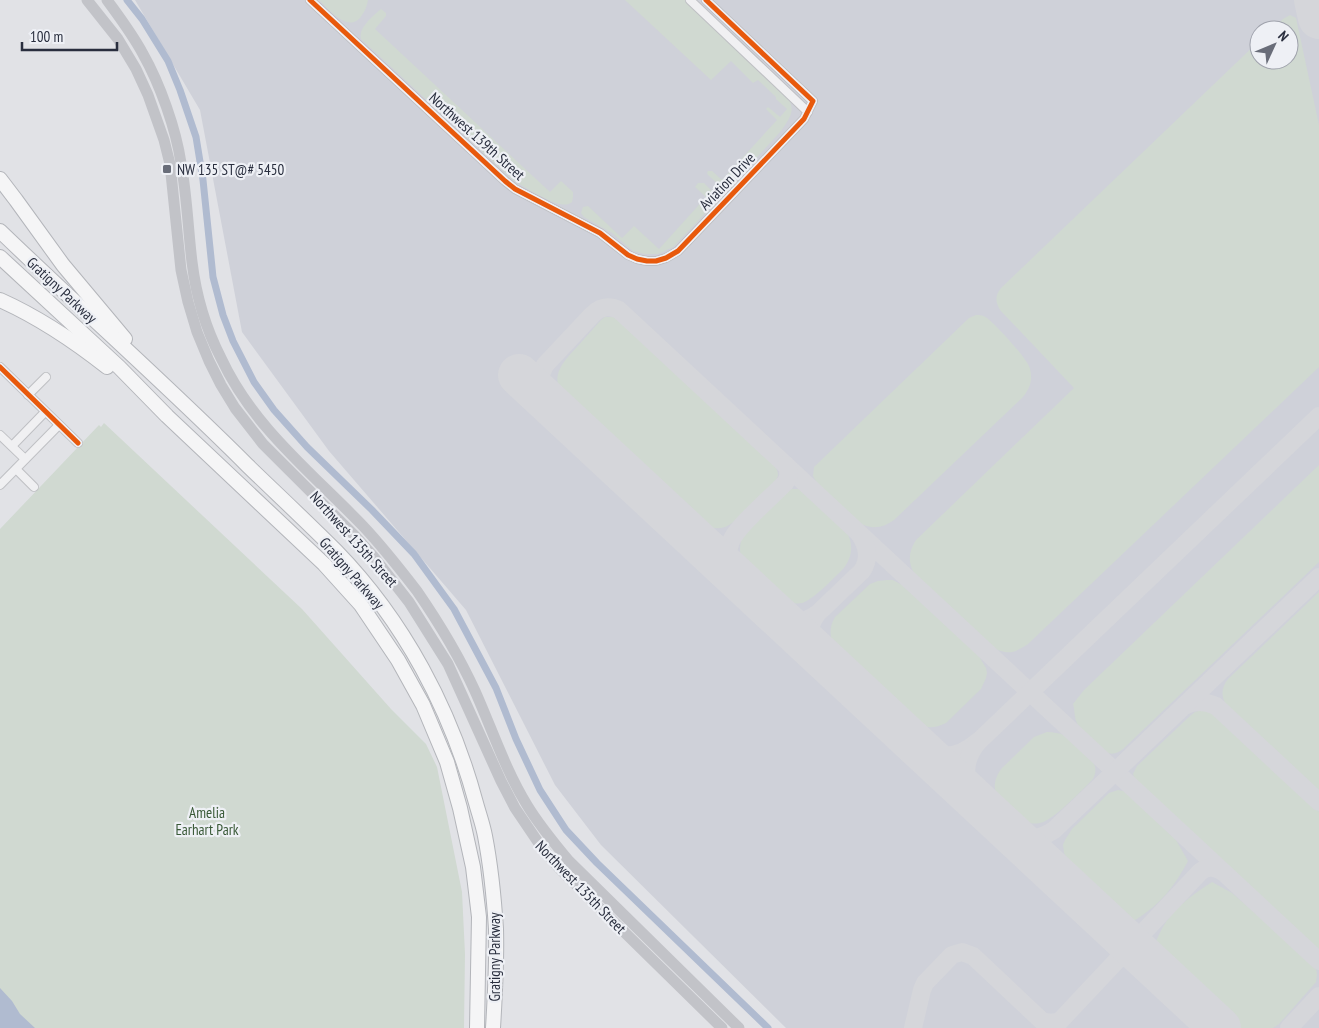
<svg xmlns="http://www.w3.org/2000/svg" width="1319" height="1028" viewBox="0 0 1319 1028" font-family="'PT Sans Narrow',sans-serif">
	<rect width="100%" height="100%" fill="#e1e2e6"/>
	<!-- built -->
	<path fill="#cfd1d9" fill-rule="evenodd" d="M135,0H1319V1028H786L601,845L555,785L466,610L329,451L242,332L200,110ZM1259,30H1289V60H1259Z"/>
	<!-- green -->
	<g fill="#d0d9d1">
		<path d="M319,0H368C367,6 365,11 362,15C350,35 329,10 319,0Z"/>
		<path d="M625,0H685L786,95C797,109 790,118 781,131L727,190H725L708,175L707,173L708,171H712L722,180L777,120L766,109L768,107L780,117L787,109L776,99V97L758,80L753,83L731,61L711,80Z"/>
		<path d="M381,9L386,13V16L375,29L550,192L561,181L573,192V197L572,202C568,205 565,205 560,204C551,203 522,186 513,180L361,39C358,28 373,16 381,9Z"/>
		<path d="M1290,15L1296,18L1319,125V367L1028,644C1013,654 1008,655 991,647L918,579C908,566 907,554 916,540L1074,388L1000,310C995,301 995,296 1001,288L1259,41V60H1289V30H1271L1283,19Z"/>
		<path d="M698,183H704L716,195L719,199L673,247L658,254H645L633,251L612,233L584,217L581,213L583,207L588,206L622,238L634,226L659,249L706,197L695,187Z"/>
		<path d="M976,315C980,315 983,315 987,318C996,325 1028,359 1030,369C1033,380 1030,389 1022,398L894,520C883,528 872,530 860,523L818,485L813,476L814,467L969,318Z"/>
		<path d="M605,317H614L623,324L774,464C776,467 778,471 778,475C777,485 735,524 725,527C716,530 706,527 698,523L564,398C549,376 562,363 577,347C585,338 593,329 601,320Z"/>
		<path d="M104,423L302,609L391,709L426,744L437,767L462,892L465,954L464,1028H0V529L99,425L101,427Z"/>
		<path d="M1319,465V562L1123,749C1119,752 1114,755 1108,753C1100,752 1081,731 1077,723C1074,717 1075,710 1073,704L1084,690Z"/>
		<path d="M791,489H801L845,530C854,542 853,557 843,569C835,577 813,600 802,603C796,604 788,603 783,600C775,596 748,571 744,564C740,557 739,549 741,541C744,530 781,495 791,489Z"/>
		<path d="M887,580H893L902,585L977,653L986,668L987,673L986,678L981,689L946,723C932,730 921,728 909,719L836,651C830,640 828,628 835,617L870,584L878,581Z"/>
		<path d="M1319,592V793L1229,709C1221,699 1220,689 1228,679Z"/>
		<path d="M1202,710L1210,711L1216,716L1319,812V953L1135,780L1133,774L1137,766L1190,716L1195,712Z"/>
		<path d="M1047,732C1053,732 1060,733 1066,736C1073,741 1094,759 1095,767C1096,771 1095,775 1093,779C1082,790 1054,820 1040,823C1029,825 1020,821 1012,814C996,801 988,786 1002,768L1034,737Z"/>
		<path d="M1118,790L1123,791L1129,794L1176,840L1188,861C1173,889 1158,907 1130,923L1125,920L1072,870L1064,853L1063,845L1065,840L1072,829L1109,793Z"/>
		<path d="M1212,882L1232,893L1270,926L1316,968L1317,975L1316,982L1279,1024L1273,1028H1241L1153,947C1158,938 1161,929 1166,922C1178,905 1195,893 1212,882Z"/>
	</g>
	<!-- water -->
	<path fill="#b0bbd0" d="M0,988L12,1001L20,1014L35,1028H0Z"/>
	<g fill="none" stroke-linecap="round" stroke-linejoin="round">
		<!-- canal -->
		<path stroke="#b0bbd0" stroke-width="7" d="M127,0L142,19L168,61L180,90L196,137L203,180L213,277L223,315L233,341L254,382L274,410L307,447L372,510L414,554L454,609L496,688L516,739L540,790L566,830L597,863L768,1028"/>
		<!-- taxiway -->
		<g stroke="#d5d6da" stroke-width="18">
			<path d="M1318,12V0"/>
			<path d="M537,392L541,374L545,365L592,315C600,307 608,305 619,310L1319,961"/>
			<path d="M733,574C720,546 735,532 754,513C764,503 775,493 785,483C790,477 789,471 786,465"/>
			<path d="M775,614C791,623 801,625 817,614"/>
			<path d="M817,653C808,639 807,628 817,614L862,571C870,559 868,547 860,535"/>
			<path d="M1184,706C1195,700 1205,701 1216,706L1319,802"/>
			<path d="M916,744C938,759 956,760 977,742"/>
			<path d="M982,806C965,786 959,765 978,742L1319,416"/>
			<path d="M1010,832C1025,842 1039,840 1054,830L1319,577"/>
			<path d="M913,1028L922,990L925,983L952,955L962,952L973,956L1042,1021L1051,1023L1060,1021L1200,872C1208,866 1214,867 1223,872"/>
			<path d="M1289,1028L1319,996"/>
		</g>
		<!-- runway -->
		<g stroke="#d5d6da" stroke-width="42">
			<path d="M1315,0L1319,18"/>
			<path d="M519,375L1220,1028"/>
		</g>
		<defs>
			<g id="minor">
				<path d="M310,0L505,181L515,189L600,233L628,255L637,259L647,261H656L666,258L678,251L804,119L813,101L706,0"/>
				<path d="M690,0L808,112"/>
				<path d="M0,367L78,443"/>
				<path d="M28,395L46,377"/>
				<path d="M0,435L25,459"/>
				<path d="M12,446L45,412"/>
				<path d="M16,469L34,487"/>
				<path d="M0,485L59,425"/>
			</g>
			<g id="motorway">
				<path d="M0,179L16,200L63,265L125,339"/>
				<path d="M0,231C82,310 167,385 247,465C277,494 307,522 336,551C404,621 451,710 476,803C479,814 483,825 485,836C491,867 494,898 496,929C497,962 495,995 493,1028"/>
				<path d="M0,257L119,367L167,416L324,564L361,605L398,660L423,705L447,762L460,808L473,867L479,917L477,1028"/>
				<path d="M0,300C38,317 74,341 107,367"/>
			</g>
		</defs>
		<!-- minor casing -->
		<use href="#minor" stroke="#bfc0c4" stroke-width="10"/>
		<!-- motorway casing -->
		<use href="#motorway" stroke="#b3b5ba" stroke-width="16"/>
		<!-- minor -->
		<use href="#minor" stroke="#f0f0f2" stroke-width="8"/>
		<!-- secondary -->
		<g stroke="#c2c3c8" stroke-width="11">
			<path d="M87,0L118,39L136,69L148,95L164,140L170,164L181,270L188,302L197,332L209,361L221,385L235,408L263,444L355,536L373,556L409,602L448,664L501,781L515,808L540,845L559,868L722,1028"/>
			<path d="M107,0C120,18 133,35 143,54C160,84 176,129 181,163C187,196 188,229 192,262C196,295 206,329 221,358C253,427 311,472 363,526C382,546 400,569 417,591C439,623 459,656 475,691C492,729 505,769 527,805C539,825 554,843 569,861L739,1028"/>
		</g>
		<!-- motorway -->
		<use href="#motorway" stroke="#f5f5f6" stroke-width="14"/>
		<defs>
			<g id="cycleway">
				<path d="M310,0L505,181L515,189L600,233L628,255L637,259L647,261H656L666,258L678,251L804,119L813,101L706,0"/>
				<path d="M0,367L78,443"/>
			</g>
		</defs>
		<!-- cycleway casing -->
		<use href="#cycleway" stroke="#eef0f5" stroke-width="8"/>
		<!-- cycleway -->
		<use href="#cycleway" stroke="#e8590c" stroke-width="5"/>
	</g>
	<!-- markers -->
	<rect fill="#696d79" stroke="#eef0f5" stroke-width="2" x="162" y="164" width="10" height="10" rx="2.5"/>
	<g text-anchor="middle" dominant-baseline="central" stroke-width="4.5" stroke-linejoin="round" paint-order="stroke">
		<!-- street labels -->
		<g font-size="15" fill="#292e3e" stroke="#eef0f5">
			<text transform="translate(477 136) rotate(42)">Northwest 139th Street</text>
			<text transform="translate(727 181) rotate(-46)">Aviation Drive</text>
			<text transform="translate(62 290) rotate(43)">Gratigny Parkway</text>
			<text transform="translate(354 539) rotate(48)">Northwest 135th Street</text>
			<text transform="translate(352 573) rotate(49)">Gratigny Parkway</text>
			<text transform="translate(581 887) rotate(46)">Northwest 135th Street</text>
			<text transform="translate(494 957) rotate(-90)">Gratigny Parkway</text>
		</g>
		<!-- poi labels -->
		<g font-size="15" fill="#292e3e" stroke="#eef0f5" text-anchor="start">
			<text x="177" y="169">NW 135 ST@# 5450</text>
		</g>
		<!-- park labels -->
		<g font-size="15" fill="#395937" stroke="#eef0f5">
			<text x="207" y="812">Amelia<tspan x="207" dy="17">Earhart Park</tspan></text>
		</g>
	</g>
	<!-- north arrow -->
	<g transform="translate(1274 45) rotate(46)"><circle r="24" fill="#eef0f5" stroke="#9fa2ac"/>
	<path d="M0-4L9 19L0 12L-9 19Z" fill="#696d79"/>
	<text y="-8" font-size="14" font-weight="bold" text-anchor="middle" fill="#292e3e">N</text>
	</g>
	<!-- scale -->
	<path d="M22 42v8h95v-8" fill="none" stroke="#292e3e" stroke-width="2.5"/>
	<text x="30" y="42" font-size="15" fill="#292e3e" stroke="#eef0f5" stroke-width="4" paint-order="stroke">100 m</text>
</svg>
